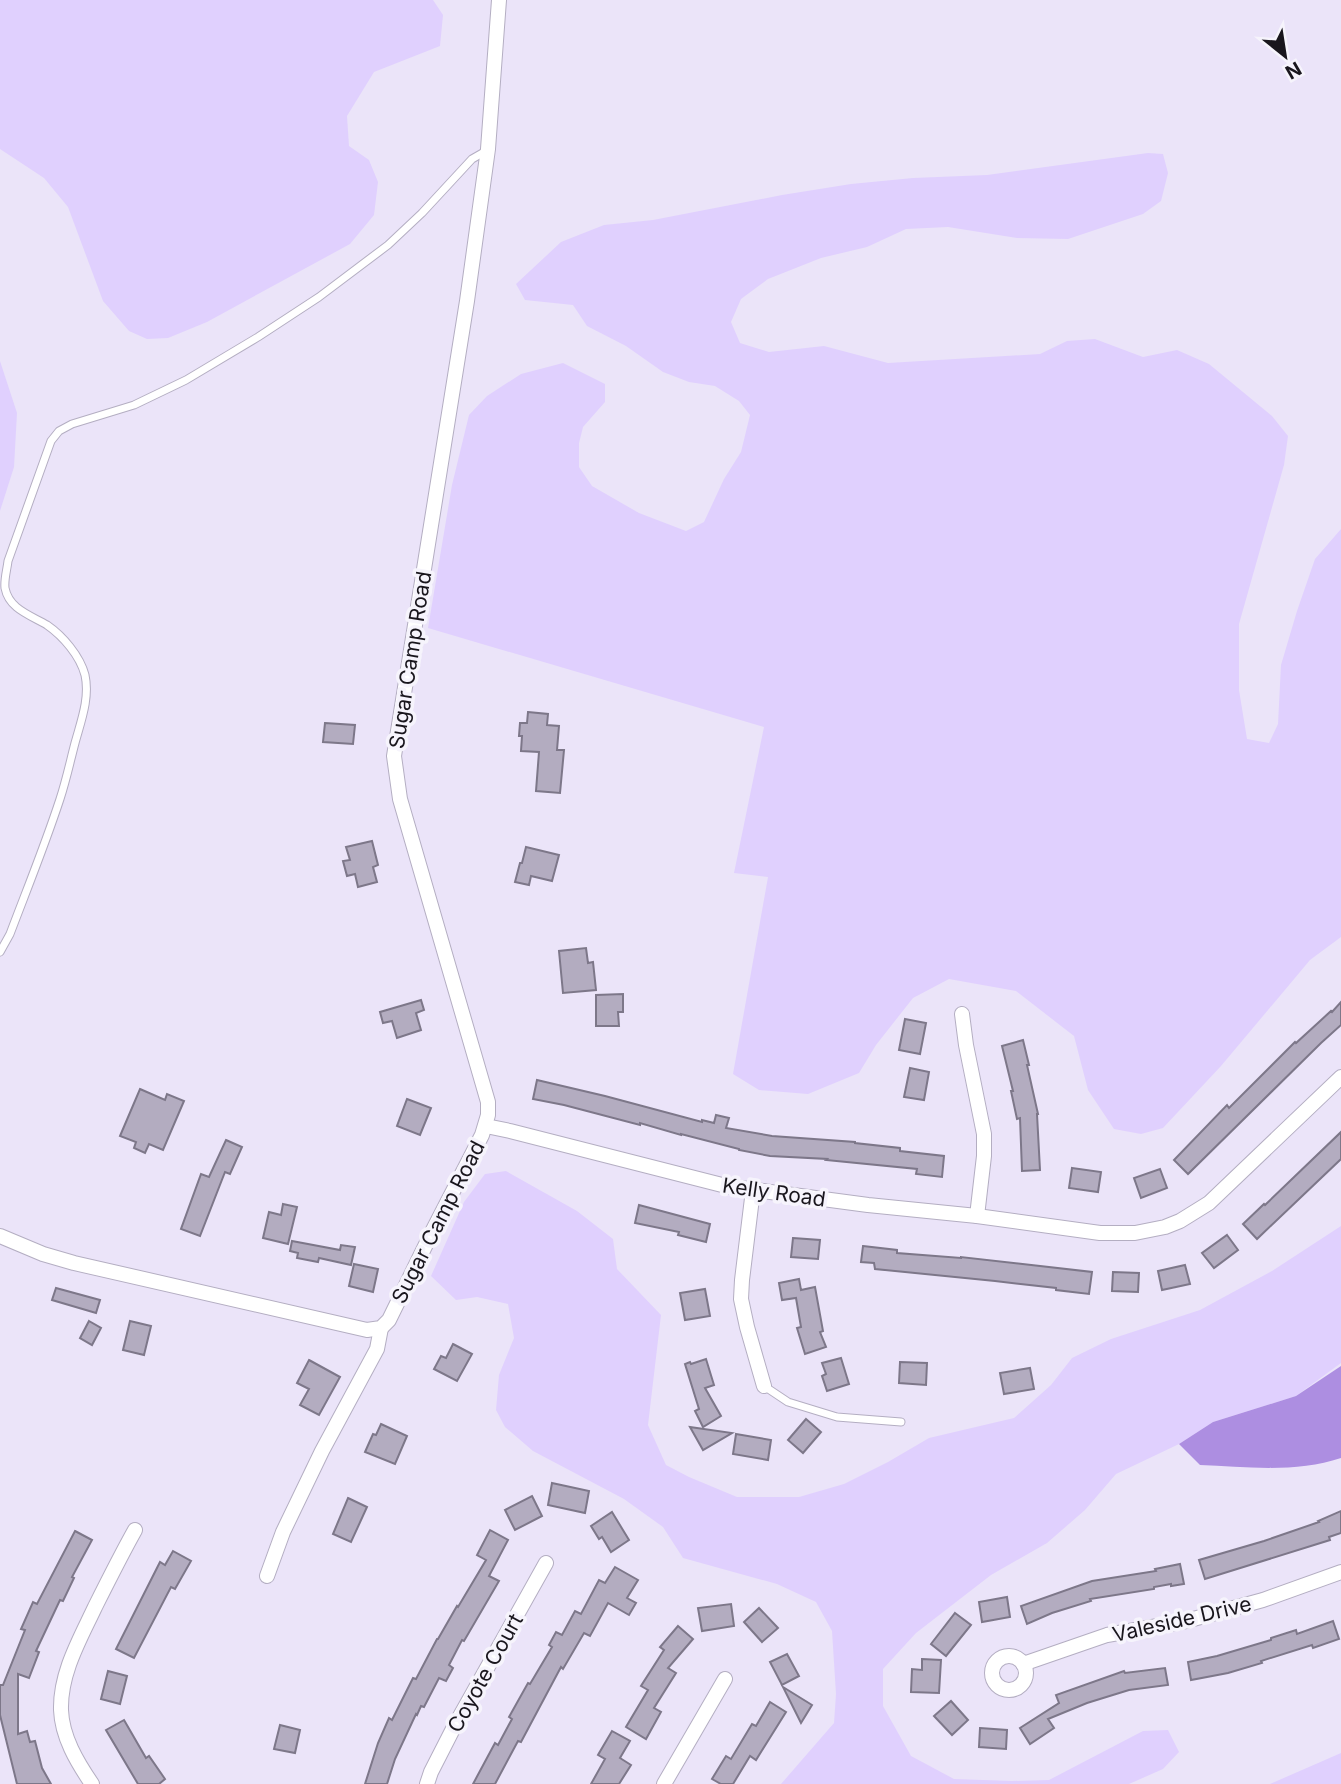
<svg xmlns="http://www.w3.org/2000/svg" width="1341" height="1784" viewBox="0 0 1341 1784" font-family="Inter,sans-serif">
	<rect width="100%" height="100%" fill="#ebe4f9"/>
	<!-- green -->
	<g fill="#e0d0fe">
		<path d="M0,0H433L443,15L440,46L374,72L347,116L349,146L369,160L378,182L374,215L350,244L207,322L168,338L147,339L129,331L103,301L68,207L44,178L0,149Z"/>
		<path d="M1148,153L1163,154L1168,173L1161,201L1143,214L1068,239L1017,238L948,227L906,229L867,247L821,258L768,279L741,299L731,322L740,343L769,352L824,346L888,363L1040,354L1067,341L1095,339L1143,357L1177,350L1209,364L1272,416L1288,436L1284,465L1239,624V690L1247,739L1269,743L1278,724L1281,665L1297,611L1315,559L1341,529V937L1310,960L1221,1066L1163,1128L1141,1134L1114,1129L1088,1090L1074,1036L1016,991L949,979L913,998L876,1045L859,1073L808,1094L759,1090L733,1074L768,877L734,873L764,727L428,628L452,485L469,415L487,396L521,374L563,363L605,384V402L583,427L579,443V467L592,486L639,513L686,531L704,522L724,479L741,452L750,415L739,401L715,386L689,382L663,372L626,346L587,326L573,305L525,300L516,284L561,242L604,225L653,220L782,195L851,184L913,178L987,175Z"/>
		<path d="M0,361L17,413L14,467L0,511Z"/>
		<path d="M506,1171L577,1211L613,1239L617,1269L661,1315L648,1425L666,1465L689,1477L737,1497H799L844,1484L888,1462L929,1438L1014,1418L1051,1385L1072,1358L1111,1339L1200,1310L1272,1271L1341,1226V1363L1296,1396L1213,1422L1179,1444L1116,1474L1085,1510L1047,1543L991,1575L916,1633L883,1669V1706L911,1756L954,1779L1012,1781L1049,1780L1143,1731L1168,1730L1179,1752L1163,1769L1129,1784H781L834,1723L836,1694L832,1631L816,1602L777,1584L683,1558L663,1527L624,1499L533,1451L505,1427L496,1410L499,1375L514,1338L508,1304L477,1297L456,1300L431,1276L464,1202L485,1174Z"/>
		<path d="M1341,1753V1784H1270Z"/>
	</g>
	<!-- water -->
	<path fill="#ad8ee1" d="M1341,1366V1458C1297,1473 1246,1467 1200,1465L1179,1444L1213,1422L1296,1396Z"/>
	<!-- building -->
	<g fill="#b3acc0" stroke="#7d7789" stroke-width="2">
		<path d="M528,712L548,714L547,725L559,726L557,750H564L560,793L536,791L539,752L521,751L522,736H519L520,723H527Z"/>
		<path d="M325,723L355,725L353,744L323,742Z"/>
		<path d="M372,841L378,865L373,867L377,882L358,887L355,874L347,876L343,861L350,860L346,847Z"/>
		<path d="M526,847L559,855L552,881L531,876L529,885L515,882L520,863H522Z"/>
		<path d="M586,948L588,963L593,962L596,990L563,993L559,951Z"/>
		<path d="M623,994V1012H618L619,1026H596V995Z"/>
		<path d="M421,1000L424,1010L416,1013L421,1030L397,1038L392,1021L383,1023L380,1012Z"/>
		<path d="M1341,1002V1025L1321,1043L1188,1174L1174,1160L1227,1105L1229,1108L1295,1042L1296,1043L1331,1011L1332,1012Z"/>
		<path d="M905,1019L926,1023L920,1054L899,1050Z"/>
		<path d="M1023,1040L1029,1065H1027L1038,1114H1037L1040,1170L1022,1171L1020,1118L1017,1119L1011,1091H1013L1002,1046Z"/>
		<path d="M910,1068L929,1072L924,1100L904,1097Z"/>
		<path d="M537,1080L605,1096L702,1122V1120L714,1123L716,1115L729,1118L726,1128L772,1136L855,1142V1143L900,1148V1151L944,1156L942,1177L916,1174L917,1169L826,1160L827,1159L770,1156L739,1150V1149L681,1134V1135L640,1123V1125L564,1105L533,1099Z"/>
		<path d="M140,1089L165,1100L167,1094L184,1101L163,1150L149,1144L145,1153L134,1148L136,1142L120,1136Z"/>
		<path d="M407,1099L431,1108L420,1135L397,1126Z"/>
		<path d="M1341,1132V1159L1257,1239L1243,1224L1264,1204L1265,1205Z"/>
		<path d="M226,1140L242,1147L230,1174L225,1172L200,1236L181,1229L201,1174L209,1177Z"/>
		<path d="M1072,1168L1101,1172L1098,1192L1069,1188Z"/>
		<path d="M1160,1169L1167,1188L1141,1198L1134,1178Z"/>
		<path d="M283,1204L297,1207L288,1244L263,1238L269,1212L281,1215Z"/>
		<path d="M639,1205L710,1224L706,1242L678,1235L679,1232L635,1223Z"/>
		<path d="M1227,1235L1238,1250L1214,1268L1202,1253Z"/>
		<path d="M793,1238L820,1240L818,1259L791,1257Z"/>
		<path d="M292,1241L340,1250L341,1245L355,1247L351,1265L319,1258L318,1262L297,1258L298,1253L290,1251Z"/>
		<path d="M863,1246L897,1250V1253L961,1258V1257L1092,1272L1089,1294L1056,1290V1288L995,1281L875,1269L874,1263L861,1262Z"/>
		<path d="M354,1264L378,1269L373,1292L349,1286Z"/>
		<path d="M1185,1265L1190,1284L1162,1290L1158,1271Z"/>
		<path d="M1113,1272L1139,1273L1138,1292L1112,1291Z"/>
		<path d="M799,1279L801,1290L815,1287L823,1331L820,1332L826,1347L805,1354L797,1328L801,1327L796,1298L782,1300L779,1283Z"/>
		<path d="M56,1288L100,1300L96,1313L52,1300Z"/>
		<path d="M705,1289L710,1316L685,1320L680,1293Z"/>
		<path d="M89,1321L101,1328L92,1345L80,1338Z"/>
		<path d="M130,1321L151,1326L144,1355L123,1350Z"/>
		<path d="M453,1344L472,1354L457,1381L434,1369L441,1356L446,1358Z"/>
		<path d="M841,1358L849,1384L827,1391L822,1376L826,1374L822,1363Z"/>
		<path d="M706,1359L714,1385L705,1388L721,1416L703,1427L695,1411L699,1409L685,1364L690,1362L691,1364Z"/>
		<path d="M309,1360L340,1377L319,1415L300,1405L309,1389L297,1383Z"/>
		<path d="M900,1362L927,1363L926,1385L899,1383Z"/>
		<path d="M1030,1368L1034,1389L1004,1394L1000,1373Z"/>
		<path d="M806,1419L821,1432L803,1453L788,1440Z"/>
		<path d="M381,1424L407,1436L395,1464L365,1452L373,1434L376,1435Z"/>
		<path d="M690,1427L732,1433L703,1450Z"/>
		<path d="M736,1434L771,1440L768,1460L733,1454Z"/>
		<path d="M552,1483L589,1491L585,1513L548,1505Z"/>
		<path d="M532,1496L542,1516L515,1530L505,1510Z"/>
		<path d="M348,1498L367,1507L351,1542L333,1534Z"/>
		<path d="M1341,1511V1533L1329,1537L1330,1540L1205,1579L1199,1560L1264,1541L1319,1522L1318,1521Z"/>
		<path d="M612,1512L629,1540L611,1552L602,1537L599,1539L591,1526Z"/>
		<path d="M490,1530L508,1540L489,1576L499,1581L464,1641L462,1640L449,1665L453,1668L446,1681L439,1678L424,1707L421,1706L417,1715L416,1714L395,1759L387,1784H365L378,1743L389,1718L392,1720L413,1678L416,1679L437,1639H438L457,1606L458,1607L486,1560L477,1555Z"/>
		<path d="M75,1531L92,1540L72,1577L74,1578L63,1601L60,1600L36,1651L39,1652L29,1678L18,1674V1734L27,1731L30,1742L35,1741L42,1768L51,1784H17L0,1715V1685H3L25,1630L21,1629L33,1602L37,1604Z"/>
		<path d="M173,1551L191,1561L175,1589L171,1587L134,1658L116,1649L160,1562L165,1565Z"/>
		<path d="M1180,1564L1184,1584L1171,1586V1584L1154,1587V1589L1090,1599L1091,1601L1052,1613L1027,1624L1021,1606L1092,1581L1156,1571L1155,1569Z"/>
		<path d="M615,1567L638,1580L627,1598L636,1603L629,1615L608,1603L590,1636L584,1633L563,1669L561,1667L521,1742L518,1741L495,1784H473L495,1743L498,1745L512,1719L509,1717L528,1683L530,1684L552,1647L549,1645L556,1632L562,1635L575,1611L581,1614L599,1580L605,1583Z"/>
		<path d="M1007,1597L1010,1617L982,1622L979,1602Z"/>
		<path d="M731,1604L734,1626L702,1631L698,1608Z"/>
		<path d="M759,1608L778,1628L762,1642L744,1622Z"/>
		<path d="M955,1613L971,1625L946,1656L931,1644Z"/>
		<path d="M1333,1621L1339,1639L1313,1648L1312,1645L1261,1661L1262,1663L1228,1673L1191,1680L1188,1662L1217,1656L1271,1640V1638L1296,1630L1297,1634Z"/>
		<path d="M678,1626L693,1639L668,1668L676,1673L654,1708L661,1712L646,1739L626,1727L648,1690L641,1686L664,1650L660,1647Z"/>
		<path d="M787,1654L799,1676L782,1685L770,1662Z"/>
		<path d="M922,1659L941,1660L939,1693L911,1692L912,1669L922,1670Z"/>
		<path d="M1165,1668L1168,1685L1129,1690L1087,1703L1048,1719L1054,1728L1030,1744L1020,1728L1059,1703L1056,1695L1124,1671L1125,1673Z"/>
		<path d="M108,1671L127,1676L120,1704L101,1699Z"/>
		<path d="M783,1687L812,1705L801,1723Z"/>
		<path d="M951,1701L968,1720L952,1735L934,1716Z"/>
		<path d="M770,1702L786,1712L756,1760L750,1756L733,1784H721L712,1779L726,1756L731,1759L752,1724L756,1726Z"/>
		<path d="M124,1720L146,1758L149,1756L165,1779L159,1784H138L106,1730Z"/>
		<path d="M280,1725L300,1730L295,1753L274,1749Z"/>
		<path d="M980,1728L1007,1730L1006,1749L979,1747Z"/>
		<path d="M612,1731L630,1741L620,1758L631,1765L619,1784H591L605,1759L598,1755Z"/>
	</g>
	<g fill="none" stroke-linecap="round" stroke-linejoin="round">
		<defs>
			<g id="service">
				<path d="M0,952L10,934C27,889 45,845 60,799C66,781 70,762 75,743C81,721 90,698 85,675C80,656 63,636 47,625C30,615 9,609 5,588C4,579 7,570 8,561L51,441L59,431L72,424L134,405L186,380L258,337L319,297L388,245L422,213L472,159L486,151"/>
				<path d="M764,1386L788,1402L837,1417L901,1422"/>
			</g>
			<g id="minor">
				<path d="M962,1014L966,1045L984,1134V1156L977,1216"/>
				<path d="M486,1126L510,1131L726,1186L868,1205L977,1216L1100,1233H1135L1165,1227L1180,1221L1209,1203L1341,1077"/>
				<path d="M753,1190L742,1280L741,1299L747,1327L764,1386"/>
				<path d="M0,1236L43,1254L74,1263L367,1330L381,1328L389,1320L433,1230L482,1135L488,1115V1102L400,799L394,756L467,301L488,149L499,0"/>
				<path d="M267,1576L283,1532L322,1451L377,1349L381,1328"/>
				<circle cx="1009" cy="1673" r="17"/>
				<path d="M1023,1664L1107,1635L1186,1621L1263,1600L1341,1572"/>
				<path d="M92,1784C77,1762 62,1737 61,1710C60,1673 80,1639 95,1607C108,1581 121,1555 135,1530"/>
				<path d="M427,1784L431,1772L454,1727L546,1563"/>
				<path d="M664,1784L725,1679"/>
			</g>
		</defs>
		<!-- service casing -->
		<use href="#service" stroke="#b4aec2" stroke-width="9"/>
		<!-- minor casing -->
		<use href="#minor" stroke="#b4aec2" stroke-width="16"/>
		<!-- service -->
		<use href="#service" stroke="#fff" stroke-width="7"/>
		<!-- minor -->
		<use href="#minor" stroke="#fff" stroke-width="14"/>
	</g>
	<g text-anchor="middle" dominant-baseline="central" stroke-width="7" stroke-linejoin="round" paint-order="stroke">
		<!-- street labels -->
		<g font-size="21" fill="#19161d" stroke="#f6f4fc">
			<text transform="translate(410 660) rotate(-81)">Sugar Camp Road</text>
			<text transform="translate(774 1192) rotate(8)">Kelly Road</text>
			<text transform="translate(438 1222) rotate(-63)">Sugar Camp Road</text>
			<text transform="translate(1182 1619) rotate(-13)">Valeside Drive</text>
			<text transform="translate(485 1673) rotate(-61)">Coyote Court</text>
		</g>
	</g>
	<!-- north arrow -->
	<g transform="translate(1285 56) rotate(150)" stroke="#f6f4fc" stroke-width="5" paint-order="stroke">
	<path d="M0-5L12 26L0 18L-12 26Z" fill="#19161d"/>
	<text y="-10" font-size="19" font-weight="bold" text-anchor="middle" fill="#19161d">N</text>
	</g>
</svg>
